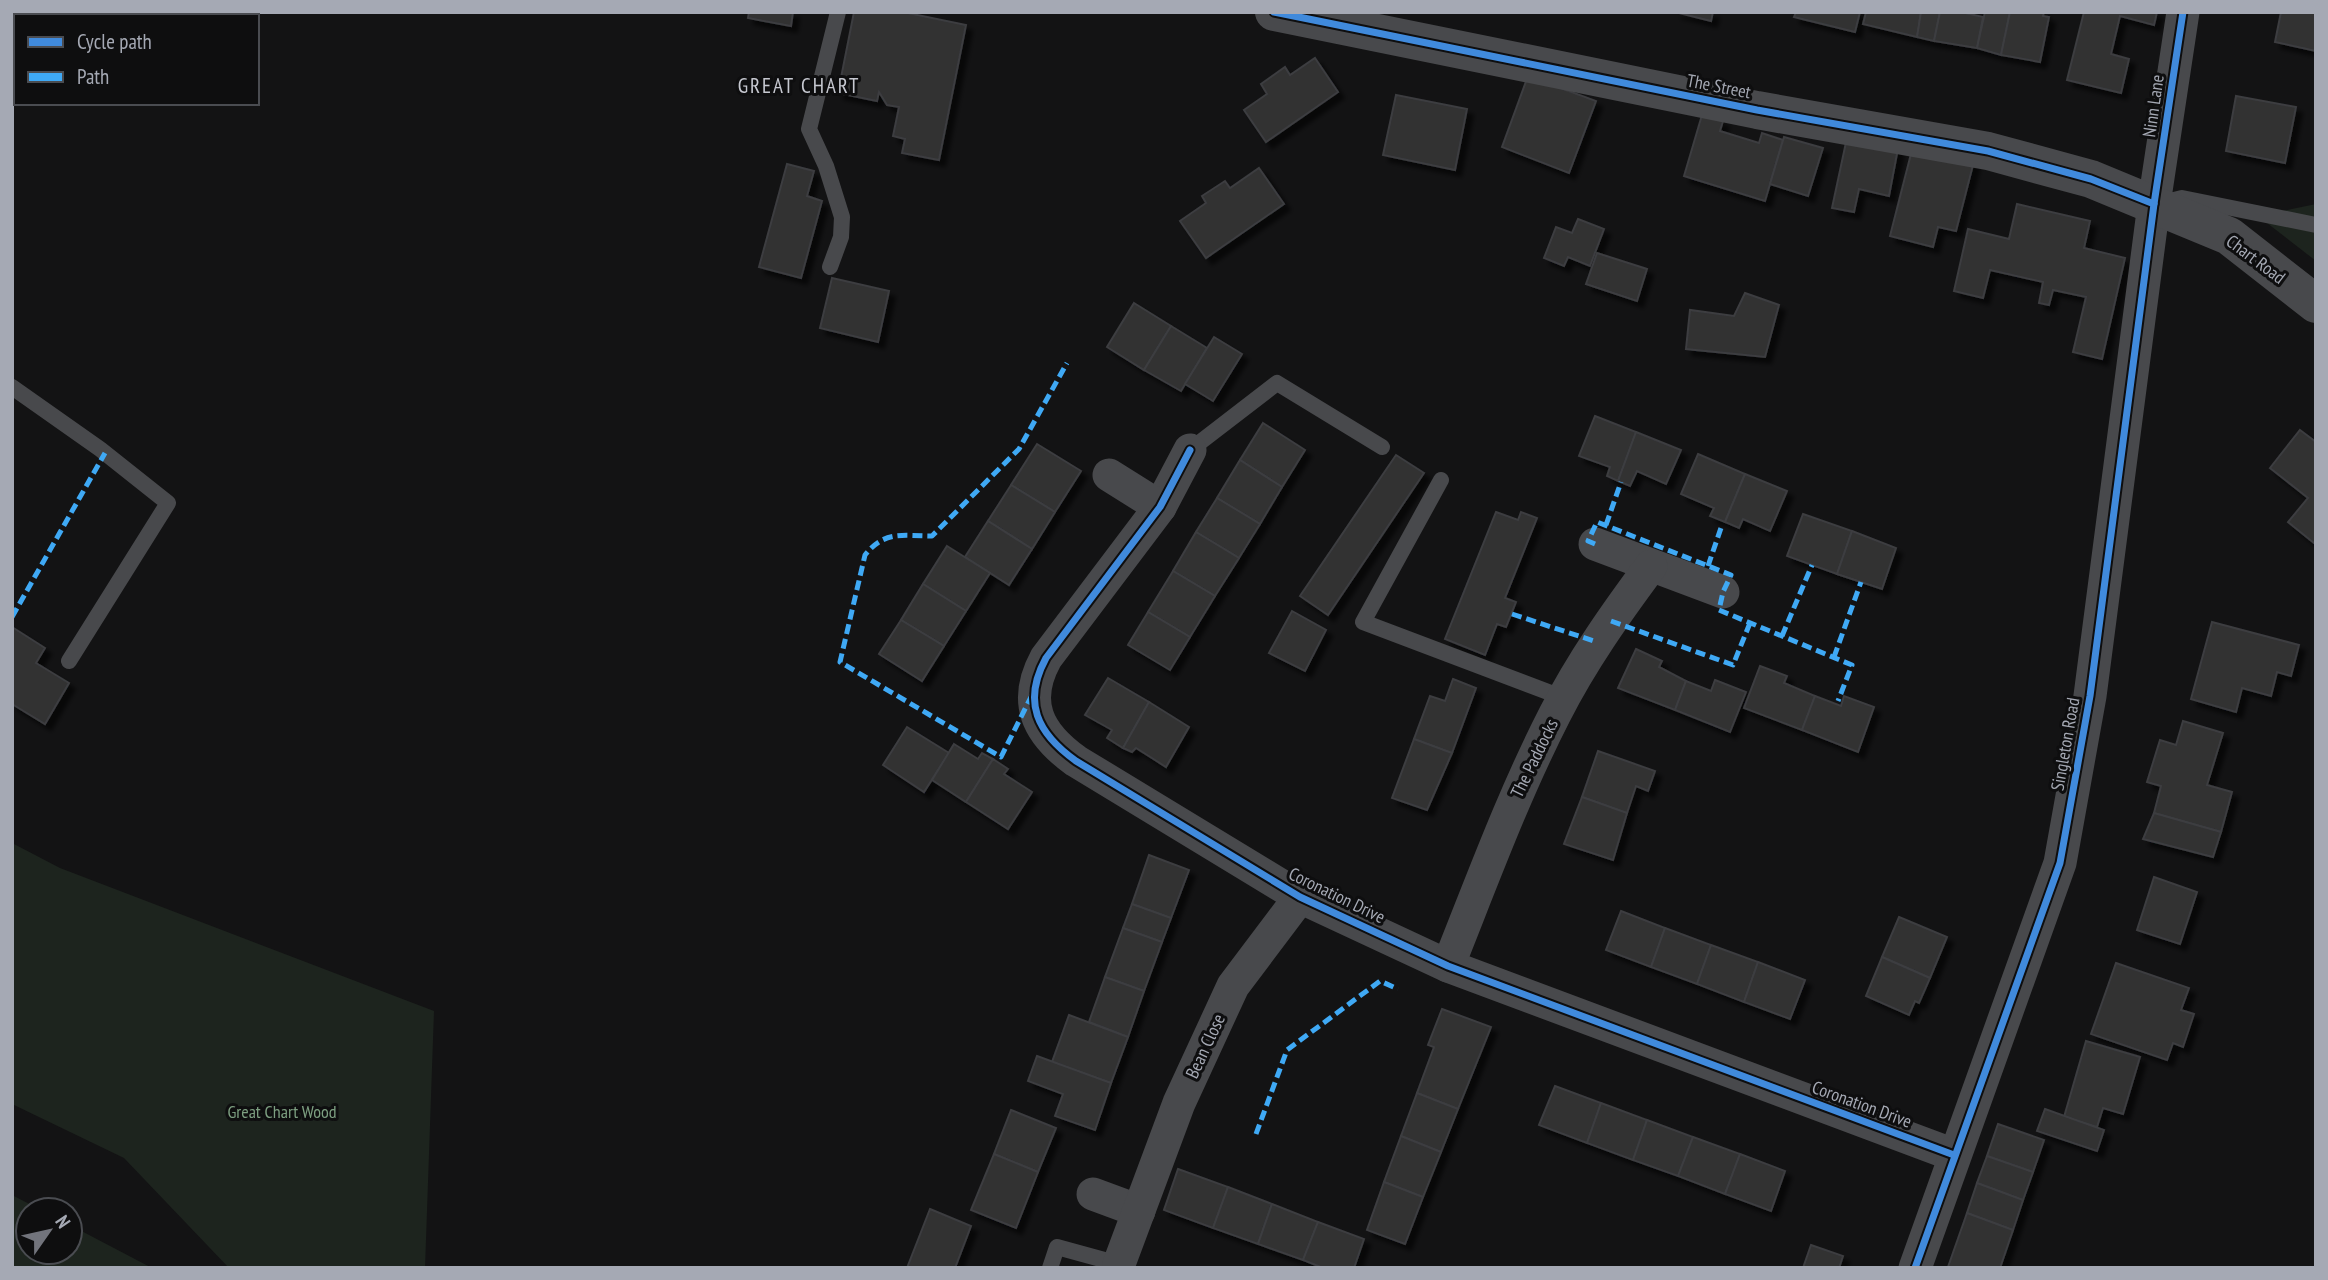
<svg xmlns="http://www.w3.org/2000/svg" width="2328" height="1280" viewBox="0 0 2328 1280" font-family="'PT Sans Narrow',sans-serif">
	<defs>
		<filter id="shadow"><feDropShadow dx="6" dy="6" stdDeviation="2" flood-color="#0009"/></filter>
	</defs>
	<rect width="100%" height="100%" fill="#131314"/>
	<!-- green -->
	<g fill="#1d241e">
		<path d="M2316,204V261L2258,216Z"/>
		<path d="M12,843L60,868L434,1011L425,1268H229L124,1158L12,1104Z"/>
		<path d="M12,1195L41,1210H28V1252H70V1225L152,1268H12Z"/>
	</g>
	<!-- building -->
	<g fill="#313133" stroke="#3c3d40" stroke-width="2" filter="url(#shadow)">
		<path d="M22,12H84L82,16H27Z"/>
		<path d="M749,12H793L791,26L748,18Z"/>
		<path d="M854,12H903L966,25L939,160L902,153L905,139L893,136L899,107L887,105L879,92L877,101L838,93Z"/>
		<path d="M1675,12H1713L1711,21Z"/>
		<path d="M1796,12H1860L1855,32L1794,17Z"/>
		<path d="M1866,12H1921L1917,37L1863,24Z"/>
		<path d="M1921,12H1940L1934,41L1917,37Z"/>
		<path d="M1940,12H1961L1983,17L1977,48L1934,41Z"/>
		<path d="M1985,12H2010L2001,55L1977,48Z"/>
		<path d="M2010,12H2044L2043,16L2049,17L2040,62L2001,55Z"/>
		<path d="M2084,12H2157L2154,25L2120,16L2111,54L2129,59L2121,93L2067,80Z"/>
		<path d="M2281,12H2316V51L2275,42Z"/>
		<path d="M1315,58L1338,92L1266,142L1244,110L1267,94L1261,84L1285,67L1290,75Z"/>
		<path d="M1528,76L1596,101L1569,173L1502,147Z"/>
		<path d="M1396,95L1467,109L1455,170L1383,155Z"/>
		<path d="M2236,96L2296,107L2285,163L2226,151Z"/>
		<path d="M1702,115L1723,121L1720,131L1759,143L1762,133L1783,140L1765,201L1684,176Z"/>
		<path d="M1848,133L1899,143L1889,196L1859,189L1854,212L1832,208Z"/>
		<path d="M1784,137L1823,148L1808,196L1770,184Z"/>
		<path d="M1913,146L1974,161L1956,231L1938,227L1933,247L1890,236Z"/>
		<path d="M787,164L814,171L807,196L822,201L801,278L759,267Z"/>
		<path d="M1259,168L1284,204L1206,258L1180,221L1206,203L1202,196L1225,181L1230,188Z"/>
		<path d="M2017,204L2090,221L2084,248L2125,258L2102,359L2073,352L2086,297L2053,290L2049,305L2039,303L2043,282L1990,270L1983,298L1954,291L1968,229L2009,239Z"/>
		<path d="M1578,219L1604,229L1590,266L1568,257L1564,266L1544,258L1556,227L1572,233Z"/>
		<path d="M1597,253L1647,269L1637,301L1586,284Z"/>
		<path d="M832,278L889,291L878,342L820,328Z"/>
		<path d="M1745,293L1779,305L1765,357L1686,349L1690,310L1734,316Z"/>
		<path d="M1134,303L1171,326L1144,370L1107,347Z"/>
		<path d="M1171,326L1207,348L1181,391L1144,370Z"/>
		<path d="M1214,337L1242,354L1213,401L1185,384Z"/>
		<path d="M1595,416L1636,432L1618,481L1607,476L1610,467L1579,456Z"/>
		<path d="M1263,423L1305,450L1282,487L1240,460Z"/>
		<path d="M2300,430L2316,442V540L2314,543L2288,522L2308,498L2270,468Z"/>
		<path d="M1636,432L1681,450L1666,484L1637,471L1630,486L1618,481Z"/>
		<path d="M1037,444L1081,471L1055,512L1011,485Z"/>
		<path d="M1698,454L1745,474L1725,522L1710,516L1714,508L1681,494Z"/>
		<path d="M1396,455L1424,473L1328,615L1300,596Z"/>
		<path d="M1240,460L1282,487L1260,524L1217,498Z"/>
		<path d="M1745,474L1787,491L1770,531L1743,519L1739,528L1725,522Z"/>
		<path d="M1011,485L1055,512L1032,549L988,521Z"/>
		<path d="M1217,498L1260,524L1239,558L1196,532Z"/>
		<path d="M1496,512L1518,520L1521,512L1537,518L1505,598L1516,602L1506,627L1497,624L1485,655L1445,639Z"/>
		<path d="M1803,514L1852,531L1837,574L1787,556Z"/>
		<path d="M988,521L1032,549L1009,585L965,557Z"/>
		<path d="M1852,531L1896,548L1882,589L1837,574Z"/>
		<path d="M1196,532L1239,558L1215,596L1173,571Z"/>
		<path d="M947,546L990,573L966,611L923,584Z"/>
		<path d="M1173,571L1215,596L1190,637L1148,612Z"/>
		<path d="M923,584L966,611L944,646L901,620Z"/>
		<path d="M1292,611L1326,630L1305,671L1269,653Z"/>
		<path d="M1148,612L1190,637L1170,670L1128,645Z"/>
		<path d="M901,620L944,646L922,681L879,654Z"/>
		<path d="M2212,622L2299,645L2291,676L2277,672L2271,696L2242,688L2236,712L2191,699Z"/>
		<path d="M12,627L45,648L36,663L69,683L45,724L12,704Z"/>
		<path d="M1636,649L1662,661L1659,667L1686,681L1675,710L1618,688Z"/>
		<path d="M1760,666L1787,676L1784,683L1815,696L1802,730L1744,708Z"/>
		<path d="M1108,678L1149,702L1123,748L1107,738L1112,730L1085,715Z"/>
		<path d="M1453,679L1476,688L1452,753L1414,739L1430,696L1445,701Z"/>
		<path d="M1715,680L1746,692L1730,732L1675,710L1686,681L1711,691Z"/>
		<path d="M1815,696L1841,706L1844,696L1874,707L1858,752L1802,730Z"/>
		<path d="M1149,702L1189,727L1166,767L1136,748L1132,752L1123,748Z"/>
		<path d="M2183,721L2223,733L2207,785L2232,792L2221,832L2154,813L2161,786L2147,782L2160,740L2176,745Z"/>
		<path d="M907,727L949,753L924,792L883,765Z"/>
		<path d="M1414,739L1452,753L1427,810L1392,798Z"/>
		<path d="M954,744L978,759L982,753L993,759L966,802L932,780Z"/>
		<path d="M1598,751L1655,771L1648,791L1636,786L1627,813L1582,797Z"/>
		<path d="M993,759L1008,769L1004,774L1032,792L1008,829L966,802Z"/>
		<path d="M1582,797L1627,813L1613,860L1564,844Z"/>
		<path d="M2154,813L2221,832L2213,857L2143,839Z"/>
		<path d="M1149,855L1189,870L1171,918L1132,904Z"/>
		<path d="M2154,877L2197,892L2180,944L2137,930Z"/>
		<path d="M1132,904L1171,918L1162,942L1123,928Z"/>
		<path d="M1621,911L1665,928L1651,967L1606,950Z"/>
		<path d="M1899,917L1947,937L1930,978L1882,957Z"/>
		<path d="M1123,928L1162,942L1144,991L1105,977Z"/>
		<path d="M1665,928L1711,945L1697,984L1651,967Z"/>
		<path d="M1711,945L1758,962L1744,1002L1697,984Z"/>
		<path d="M1882,957L1930,978L1919,1003L1915,1001L1909,1015L1866,996Z"/>
		<path d="M1758,962L1805,980L1790,1019L1744,1002Z"/>
		<path d="M2116,963L2189,988L2181,1010L2194,1014L2183,1047L2173,1043L2167,1060L2091,1034Z"/>
		<path d="M1105,977L1144,991L1128,1037L1089,1022Z"/>
		<path d="M1442,1009L1491,1027L1458,1109L1417,1093L1434,1047L1428,1045Z"/>
		<path d="M1069,1015L1128,1037L1111,1083L1052,1062Z"/>
		<path d="M2086,1041L2140,1057L2123,1114L2103,1108L2097,1127L2064,1117Z"/>
		<path d="M1037,1056L1111,1083L1095,1130L1055,1116L1063,1094L1028,1081Z"/>
		<path d="M1555,1086L1601,1103L1587,1143L1539,1125Z"/>
		<path d="M1417,1093L1458,1109L1441,1152L1401,1136Z"/>
		<path d="M1601,1103L1647,1120L1633,1160L1587,1143Z"/>
		<path d="M2045,1109L2104,1130L2097,1151L2037,1131Z"/>
		<path d="M1011,1110L1056,1128L1038,1172L994,1154Z"/>
		<path d="M1647,1120L1693,1137L1678,1176L1633,1160Z"/>
		<path d="M1998,1124L2044,1140L2033,1172L1987,1156Z"/>
		<path d="M1401,1136L1441,1152L1423,1197L1384,1182Z"/>
		<path d="M1693,1137L1740,1154L1725,1194L1678,1176Z"/>
		<path d="M994,1154L1038,1172L1016,1228L971,1210Z"/>
		<path d="M1740,1154L1785,1171L1771,1211L1725,1194Z"/>
		<path d="M1987,1156L2033,1172L2023,1200L1977,1183Z"/>
		<path d="M1178,1169L1228,1187L1213,1228L1164,1210Z"/>
		<path d="M1384,1182L1423,1197L1405,1244L1367,1230Z"/>
		<path d="M1977,1183L2023,1200L2013,1230L1967,1213Z"/>
		<path d="M1228,1187L1272,1204L1258,1244L1213,1228Z"/>
		<path d="M1272,1204L1318,1222L1303,1260L1258,1244Z"/>
		<path d="M930,1209L971,1226L955,1268H907Z"/>
		<path d="M1967,1213L2013,1230L2000,1268L1948,1267Z"/>
		<path d="M1318,1222L1364,1239L1354,1268H1323L1303,1260Z"/>
		<path d="M1811,1245L1843,1256L1839,1268H1803Z"/>
	</g>
	<g fill="none" stroke-linecap="round" stroke-linejoin="round">
		<!-- service -->
		<g stroke="#48494c" stroke-width="16">
			<path d="M2174,200L2182,198L2316,225"/>
			<path d="M830,267L841,237L842,217L826,166L809,129L838,12"/>
			<path d="M12,387L100,449L168,503L69,661"/>
			<path d="M1190,450L1277,383L1382,447"/>
			<path d="M1441,480L1363,622L1564,698"/>
			<path d="M1050,1268L1057,1247L1119,1264"/>
		</g>
		<!-- minor -->
		<g stroke="#48494c" stroke-width="33">
			<path d="M1190,450L1160,507L1046,658C1022,702 1037,733 1076,761L1300,897L1448,966L1954,1155"/>
			<path d="M1109,475L1160,507"/>
			<path d="M1595,544L1723,592"/>
			<path d="M1448,966C1482,881 1513,796 1555,714C1582,661 1616,613 1651,566"/>
			<path d="M1093,1194L1139,1211"/>
			<path d="M1119,1264L1179,1103L1233,986L1300,897"/>
			<path d="M1915,1268L2060,863L2090,696L2154,204L2183,12"/>
		</g>
		<!-- tertiary -->
		<path stroke="#48494c" stroke-width="38" d="M1274,12L1757,110L1988,151L2091,179L2229,236L2316,304"/>
		<!-- quiet -->
		<g stroke="#3fa9f5" stroke-width="5" stroke-dasharray="10 5" stroke-linecap="butt">
			<path d="M1606,525L1621,482"/>
			<path d="M1595,544L1588,541L1597,522L1731,575L1723,592L1719,610L1852,665L1838,701"/>
			<path d="M1708,566L1722,525"/>
			<path d="M1512,614L1597,642"/>
			<path d="M12,617L105,453"/>
			<path d="M1611,621L1733,665L1750,623"/>
			<path d="M1782,636L1812,565"/>
			<path d="M1834,657L1861,582"/>
			<path d="M1032,695L1001,757L840,662L865,555C885,530 902,536 932,536L1019,449L1067,363"/>
			<path d="M1256,1134L1287,1050L1380,981L1398,989"/>
		</g>
		<defs>
			<g id="cycleway">
				<path d="M1274,12L1757,110L1988,151L2091,179L2154,204"/>
				<path d="M1190,450L1160,507L1046,658C1022,702 1037,733 1076,761L1300,897L1448,966L1954,1155"/>
				<path d="M1915,1268L2060,863L2090,696L2154,204L2183,12"/>
			</g>
		</defs>
		<!-- cycleway casing -->
		<use href="#cycleway" stroke="#0e0e0f" stroke-width="11"/>
		<!-- cycleway -->
		<use href="#cycleway" stroke="#408adc" stroke-width="7"/>
	</g>
	<g text-anchor="middle" dominant-baseline="central" stroke-width="6" stroke-linejoin="round" paint-order="stroke">
		<!-- street labels -->
		<g font-size="18" fill="#a5a9b4" stroke="#0e0e0f">
			<text transform="translate(1719 86) rotate(11)">The Street</text>
			<text transform="translate(2153 106) rotate(-82)">Ninn Lane</text>
			<text transform="translate(2256 259) rotate(37)">Chart Road</text>
			<text transform="translate(2065 744) rotate(-80)">Singleton Road</text>
			<text transform="translate(1534 758) rotate(-64)">The Paddocks</text>
			<text transform="translate(1337 895) rotate(26)">Coronation Drive</text>
			<text transform="translate(1205 1046) rotate(-65)">Bean Close</text>
			<text transform="translate(1862 1104) rotate(20)">Coronation Drive</text>
		</g>
		<!-- park labels -->
		<g font-size="18" fill="#7d9f81" stroke="#0e0e0f">
			<text x="282" y="1111">Great Chart Wood</text>
		</g>
		<!-- quarter labels -->
		<g font-size="21" letter-spacing="2" fill="#c6c8d0" stroke="#0e0e0f">
			<text x="799" y="85">GREAT CHART</text>
		</g>
	</g>
	<!-- border -->
	<rect width="2328" height="1280" fill="none" stroke="#a5a9b4" stroke-width="28"/>
	<!-- legend -->
	<rect x="14" y="14" width="245" height="91" fill="#0e0e0f" stroke="#4a4c51" stroke-width="2"/>
	<rect x="28" y="37" width="35" height="10" fill="#408adc" stroke="#4a4c51" stroke-width="2"/>
	<text x="77" y="49" font-size="21" fill="#a5a9b4">Cycle path</text>
	<rect x="28" y="72" width="35" height="10" fill="#3fa9f5" stroke="#4a4c51" stroke-width="2"/>
	<text x="77" y="84" font-size="21" fill="#a5a9b4">Path</text>
	<!-- north arrow -->
	<g transform="translate(49 1231) rotate(56)"><circle r="33" fill="#0e0e0f" stroke="#4a4c51" stroke-width="2"/>
	<path d="M0-5L12 26L0 18L-12 26Z" fill="#72747c"/>
	<text y="-10" font-size="19" font-weight="bold" text-anchor="middle" fill="#a5a9b4">N</text>
	</g>
</svg>
